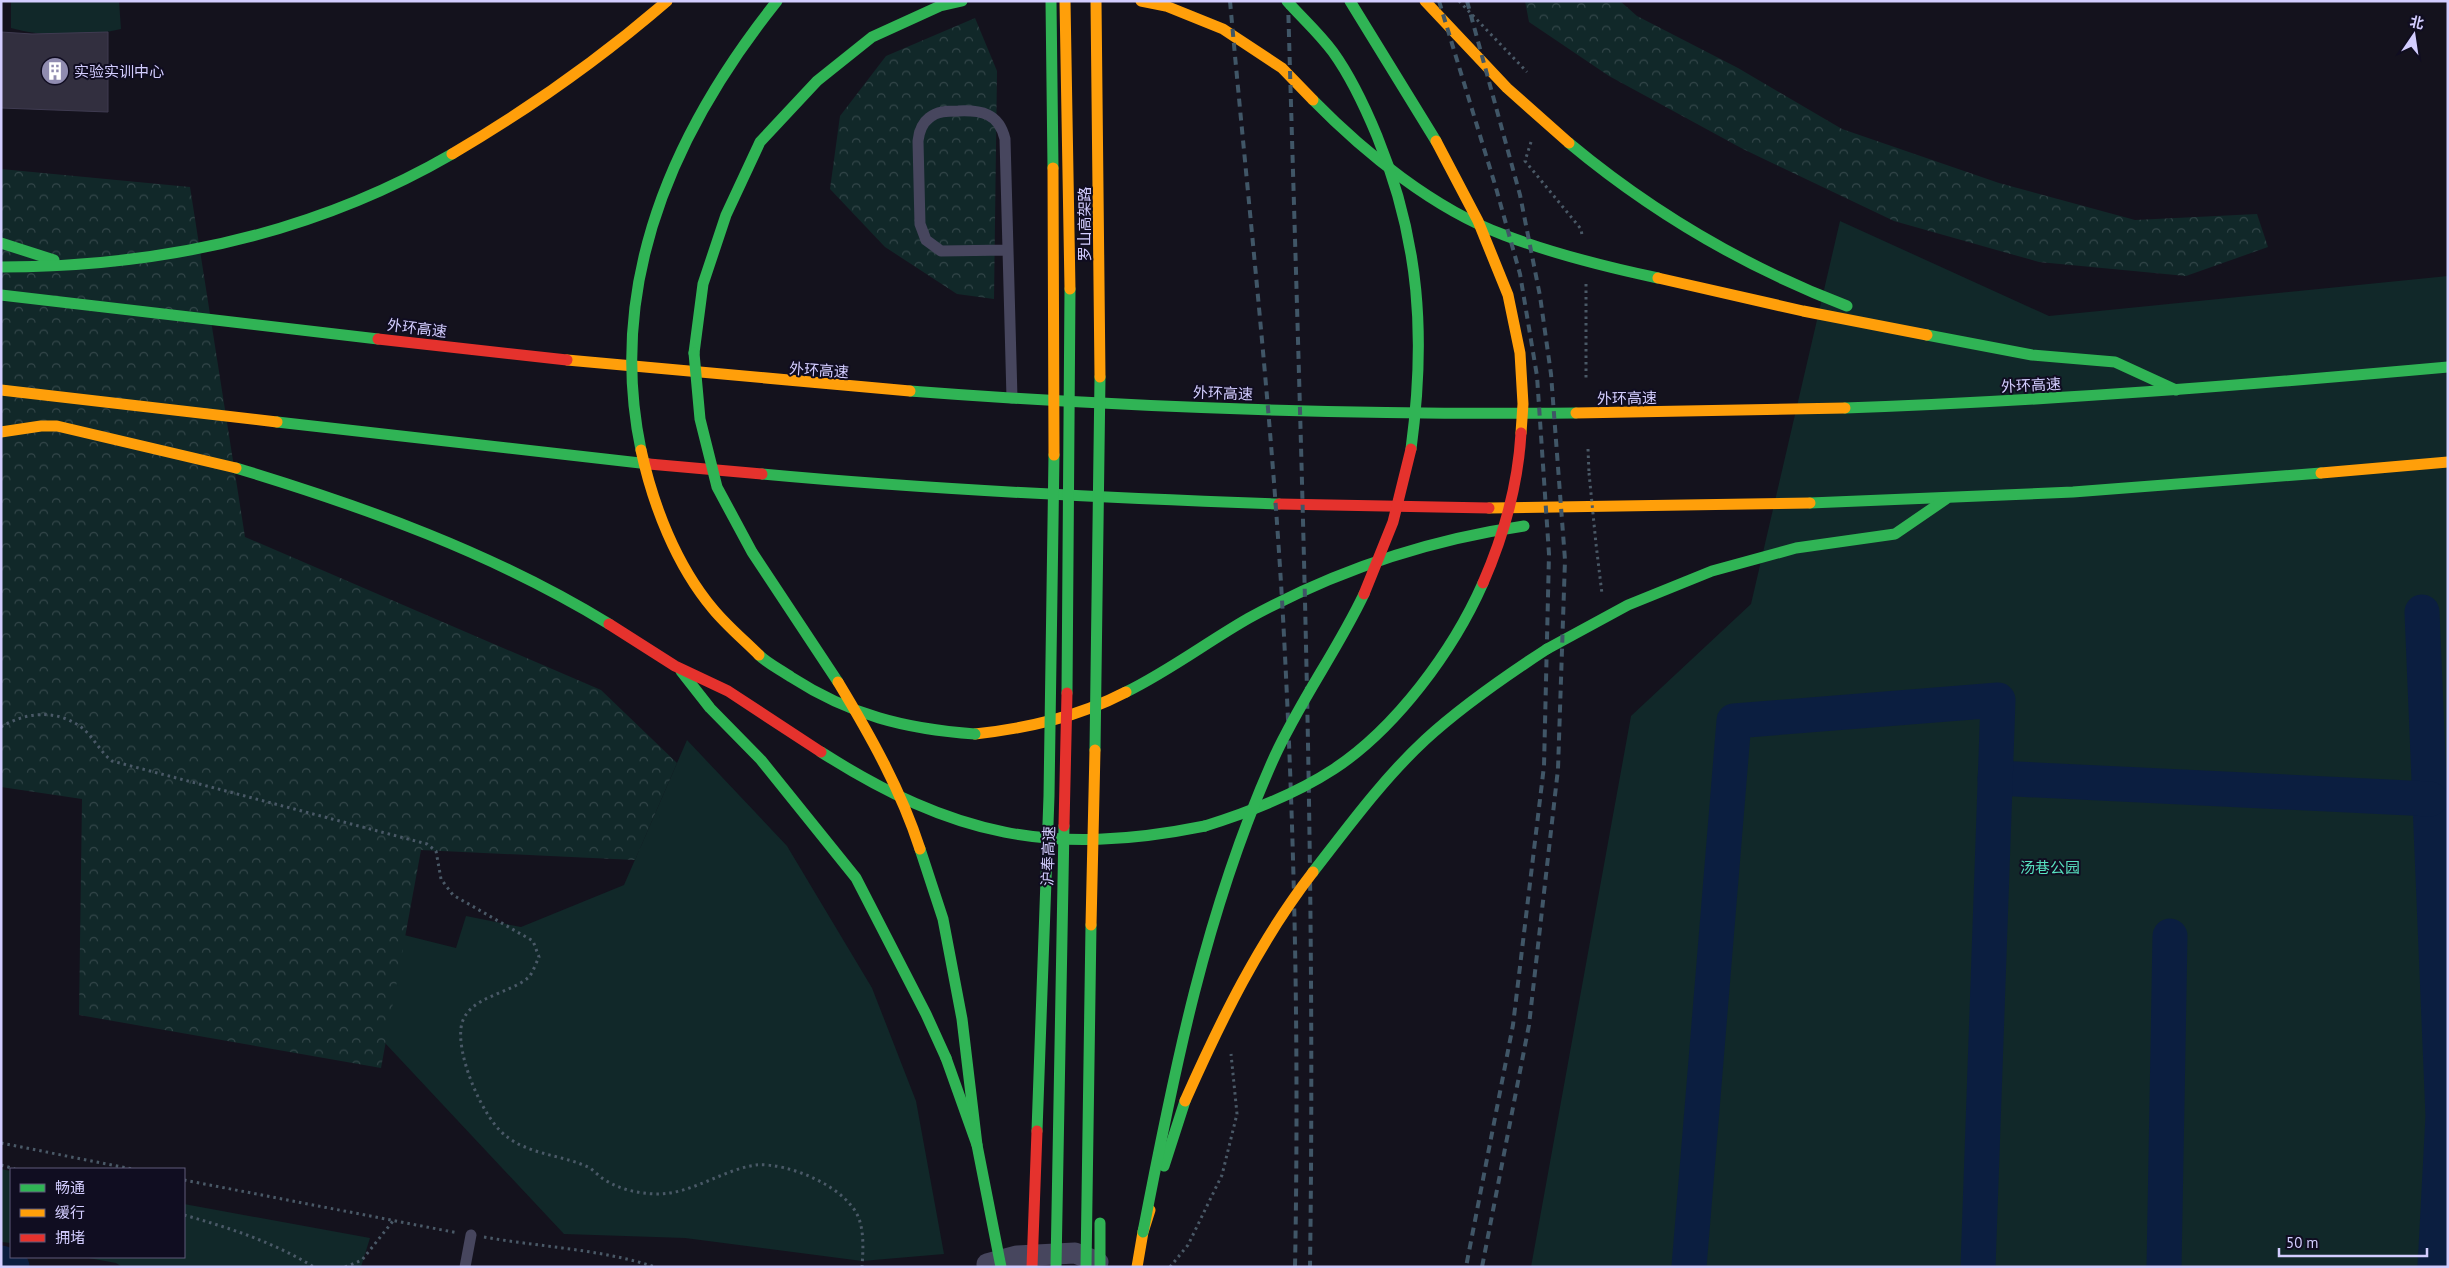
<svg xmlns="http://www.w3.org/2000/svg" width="2449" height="1268" viewBox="0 0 2449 1268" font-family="'PT Sans','Noto Sans SC',sans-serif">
	<defs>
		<pattern id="forest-crowns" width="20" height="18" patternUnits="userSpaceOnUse" patternTransform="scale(1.25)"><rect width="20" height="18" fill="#112829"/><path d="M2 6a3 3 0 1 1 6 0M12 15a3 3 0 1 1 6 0" fill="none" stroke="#334649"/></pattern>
	</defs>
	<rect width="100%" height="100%" fill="#14121d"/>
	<!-- green -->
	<g fill="#112829">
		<path d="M11,1H119L121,29C90,37 41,37 11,28Z"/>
		<path d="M1840,221L2049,316L2448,276V1267H1531L1631,716L1751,604Z"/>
		<path d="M687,740L787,846L872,988L916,1101L944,1254L862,1261L685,1238L564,1234L385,1043L404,935L456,948L466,916L521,927L624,885Z"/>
		<path d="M1,1169L11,1171V1243L1,1242Z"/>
		<path d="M184,1204L370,1238L361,1267H122L116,1263L83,1257H184Z"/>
	</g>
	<!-- forest -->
	<g fill="url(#forest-crowns)">
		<path d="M1525,1H1620L1637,16L1738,68L1842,129L1999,183L2135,220L2257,214L2268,247L2186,276L2039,262L1894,221L1743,149L1609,76L1529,22Z"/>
		<path d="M975,18L997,71L994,299L957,294L885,247L830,189L840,116L886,56Z"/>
		<path d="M1,169L190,187L245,537L601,690L677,763L635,860L421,850L381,1068L79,1015L82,799L1,787Z"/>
	</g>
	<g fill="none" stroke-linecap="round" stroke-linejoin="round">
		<!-- river -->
		<g stroke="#0b1e40" stroke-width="35">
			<path d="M2422,612L2443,1116L2435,1267"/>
			<path d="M1995,778L2430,799"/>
			<path d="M1,1263L12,1267"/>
			<path d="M1689,1267L1734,721L1998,700L1978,1267"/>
			<path d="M2164,1267L2170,936"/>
		</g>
	</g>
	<!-- building -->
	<path fill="#322f3f" stroke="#3f3b51" d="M1,32L32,34L108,32V112L1,108Z"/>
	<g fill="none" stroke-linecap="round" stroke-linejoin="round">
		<!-- path -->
		<g stroke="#4a5967" stroke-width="3" stroke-dasharray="2.5 4" stroke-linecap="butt">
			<path d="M1459,1L1527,72"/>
			<path d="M1531,142L1525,161L1581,229L1582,235"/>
			<path d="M1586,284V378"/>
			<path d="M1588,449L1589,473"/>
			<path d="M1596,544L1602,594"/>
			<path d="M1,727C26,712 56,709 81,727C93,736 100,752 112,761L427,844L436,851L441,879L453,895L533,941L539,957C536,963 533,972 529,977C510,994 470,996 462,1023C454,1052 483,1119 506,1136C511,1140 519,1145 525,1147C546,1156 570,1158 590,1168C594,1171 598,1175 602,1178C618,1189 636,1193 655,1194C691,1195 721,1170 756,1165C788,1162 851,1188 860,1222C864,1236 863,1252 862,1267"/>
			<path d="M1,1143L132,1169"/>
			<path d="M1,1165L15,1169"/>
			<path d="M184,1180L458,1233"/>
			<path d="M184,1215C230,1228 273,1242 314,1267"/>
			<path d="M484,1237C540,1247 601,1249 655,1267"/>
			<path d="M345,1267L362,1260L393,1221"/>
			<path d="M1170,1267L1188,1245L1222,1175L1237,1114L1231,1054"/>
		</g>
		<!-- lane -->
		<g stroke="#47465e" stroke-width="11">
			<path d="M1008,250L941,251L926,240L920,224L918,141C919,132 921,124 929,118C937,111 948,111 958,111C981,110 999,113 1005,139L1012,398"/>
			<path d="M465,1267L471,1235"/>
		</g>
		<!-- street -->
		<path stroke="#47465e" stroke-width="21" d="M987,1264L1017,1256L1075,1253L1098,1262"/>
		<!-- fast -->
		<g stroke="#30b455" stroke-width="11">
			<path d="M1313,100C1365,153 1434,209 1504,235C1554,254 1606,267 1658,278"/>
			<path d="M1569,143C1653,213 1745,267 1847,306"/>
			<path d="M1,243L54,260"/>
			<path d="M1,267C159,267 314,234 452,154"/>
			<path d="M1,295L378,339"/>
			<path d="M1927,335L2032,355L2115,362L2176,390"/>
			<path d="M694,353L703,284L726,215L760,142L817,81L872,37L940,6L962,1"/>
			<path d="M910,391C1132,408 1354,415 1576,413"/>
			<path d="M1845,408C2047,401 2247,385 2448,367"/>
			<path d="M277,422L649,464"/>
			<path d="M236,468C365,507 493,553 609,624"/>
			<path d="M762,474C934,490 1106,498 1279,504"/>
			<path d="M1810,503L2073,492L2321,473"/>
			<path d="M1547,649L1628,605L1712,571L1796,548L1895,534L1946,499"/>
			<path d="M681,671L710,708L761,760L856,878L926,1014L946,1058"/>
			<path d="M1126,692C1169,671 1207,642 1249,618C1335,571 1427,540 1524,526"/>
			<path d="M821,752C953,836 1051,857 1205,826"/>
			<path d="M1164,1166L1185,1101"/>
		</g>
		<!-- slow -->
		<g stroke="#ff9f0a" stroke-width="11">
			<path d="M1141,1L1166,6L1223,29L1282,68L1313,100"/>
			<path d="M1425,1L1507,88L1569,143"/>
			<path d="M452,154C527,110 601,58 667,1"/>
			<path d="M1658,278L1803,311L1927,335"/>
			<path d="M567,360L910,391"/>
			<path d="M1,390L277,422"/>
			<path d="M1576,413L1845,408"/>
			<path d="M1,432L41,426H57L236,468"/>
			<path d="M2321,473L2448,462"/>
			<path d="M1489,508L1810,503"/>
			<path d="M975,734C1028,728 1078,717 1126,692"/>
			<path d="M1137,1267L1143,1232L1150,1210"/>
		</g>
		<!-- jam -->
		<g stroke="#e5322d" stroke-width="11">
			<path d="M378,339L567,360"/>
			<path d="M649,464L762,474"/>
			<path d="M1279,504L1489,508"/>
			<path d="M609,624L675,666L728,691L821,752"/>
		</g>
		<!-- rail -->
		<g stroke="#405667" stroke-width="4" stroke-dasharray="8 6" stroke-linecap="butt">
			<path d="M1230,1C1249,213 1273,424 1284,636C1295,846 1299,1056 1295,1267"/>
			<path d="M1288,1C1300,423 1316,845 1310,1267"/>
			<path d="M1439,1L1496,188L1520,274L1537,376L1549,554L1544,766L1513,1025L1466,1267"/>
			<path d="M1467,1L1520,195L1540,296L1551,374L1565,560L1558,769L1529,1025L1482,1267"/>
		</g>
		<!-- path-bridge -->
		<path stroke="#4a5967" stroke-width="3" stroke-dasharray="2.5 4" stroke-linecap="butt" d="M1589,473L1596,544"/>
		<!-- fast-bridge -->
		<g stroke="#30b455" stroke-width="11">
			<path d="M1051,1L1053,168"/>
			<path d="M1287,1C1302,18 1319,33 1333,52C1351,77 1365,107 1377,136C1420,241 1426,337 1411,449"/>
			<path d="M1350,1L1436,141"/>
			<path d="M694,353L700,419L717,487L752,552L838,682"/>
			<path d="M641,450C606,282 674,130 777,1"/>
			<path d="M759,655C768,664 781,670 791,677C850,715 905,729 975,734"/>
			<path d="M1067,693L1070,289"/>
			<path d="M1095,750L1100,377"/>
			<path d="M1205,826C1250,812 1294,795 1334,769C1396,728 1453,651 1483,583"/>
			<path d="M920,849L943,919L962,1019L977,1145"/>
			<path d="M1313,872C1348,827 1383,779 1425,740C1462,706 1504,677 1547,649"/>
			<path d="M946,1058L977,1145L1001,1267"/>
			<path d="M1037,1131L1049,796L1054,455"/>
			<path d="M1100,1223V1267"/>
			<path d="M1143,1232C1174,1071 1206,910 1273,760C1299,702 1337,651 1364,594"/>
			<path d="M1056,1267L1064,826"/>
			<path d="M1086,1267L1091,925"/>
		</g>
		<!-- slow-bridge -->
		<g stroke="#ff9f0a" stroke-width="11">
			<path d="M1065,1L1070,289"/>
			<path d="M1096,1L1100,377"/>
			<path d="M1436,141L1478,221L1508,295L1520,353L1523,404L1521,433"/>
			<path d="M1053,168L1054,455"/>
			<path d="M641,450C653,505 676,565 713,609C727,626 744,640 759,655"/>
			<path d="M838,682C870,735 901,790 920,849"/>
			<path d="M1091,925L1095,750"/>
			<path d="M1185,1101C1221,1020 1259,942 1313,872"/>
		</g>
		<!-- jam-bridge -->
		<g stroke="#e5322d" stroke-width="11">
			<path d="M1483,583C1504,535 1518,485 1521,433"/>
			<path d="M1364,594L1393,522L1411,449"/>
			<path d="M1064,826L1067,693"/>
			<path d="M1032,1267L1037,1131"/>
		</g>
	</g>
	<!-- icons -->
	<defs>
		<symbol id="building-disc" viewBox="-11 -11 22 22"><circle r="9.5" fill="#908cb0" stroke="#100d21"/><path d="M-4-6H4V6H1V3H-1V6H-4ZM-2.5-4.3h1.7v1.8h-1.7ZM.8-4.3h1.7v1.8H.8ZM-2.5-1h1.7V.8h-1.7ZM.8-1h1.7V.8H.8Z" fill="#fff"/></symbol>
	</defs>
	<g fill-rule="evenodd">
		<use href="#building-disc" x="39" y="55" width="32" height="32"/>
	</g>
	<g text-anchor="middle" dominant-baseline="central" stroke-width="4" stroke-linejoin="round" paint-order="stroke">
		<!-- poi labels -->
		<g font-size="15" fill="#d3cdff" stroke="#100d21" text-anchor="start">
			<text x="74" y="71">实验实训中心</text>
		</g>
		<!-- street labels -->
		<g font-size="15" fill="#d3cdff" stroke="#100d21">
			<text transform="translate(1084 224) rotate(-90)">罗山高架路</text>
			<text transform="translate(417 328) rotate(7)">外环高速</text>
			<text transform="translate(819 370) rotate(4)">外环高速</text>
			<text transform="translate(2031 385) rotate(-3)">外环高速</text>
			<text transform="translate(1223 393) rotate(2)">外环高速</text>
			<text transform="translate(1627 398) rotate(-1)">外环高速</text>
			<text transform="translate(1048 856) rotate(-88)">沪奉高速</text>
		</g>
		<!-- park labels -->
		<g font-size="15" fill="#57e1bf" stroke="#100d21">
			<text x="2050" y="867">汤巷公园</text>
		</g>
	</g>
	<!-- border -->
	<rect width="2449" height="1268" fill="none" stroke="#d3cdff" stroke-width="5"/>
	<!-- legend -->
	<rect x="10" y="1168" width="175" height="90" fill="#100d21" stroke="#5e5a7a"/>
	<rect x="20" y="1184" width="25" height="8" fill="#30b455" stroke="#5e5a7a"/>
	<text x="55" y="1193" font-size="15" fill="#d3cdff">畅通</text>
	<rect x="20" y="1209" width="25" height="8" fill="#ff9f0a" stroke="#5e5a7a"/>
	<text x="55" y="1218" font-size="15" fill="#d3cdff">缓行</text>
	<rect x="20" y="1234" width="25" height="8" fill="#e5322d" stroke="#5e5a7a"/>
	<text x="55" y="1243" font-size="15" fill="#d3cdff">拥堵</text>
	<!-- north arrow -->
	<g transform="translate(2414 35) rotate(13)" stroke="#100d21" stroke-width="4" paint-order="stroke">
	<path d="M0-4L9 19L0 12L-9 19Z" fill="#d3cdff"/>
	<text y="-8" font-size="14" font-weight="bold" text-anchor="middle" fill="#d3cdff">北</text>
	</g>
	<!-- scale -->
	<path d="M2279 1248v8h148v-8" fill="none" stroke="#d3cdff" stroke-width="2.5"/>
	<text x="2286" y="1248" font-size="15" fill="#d3cdff" stroke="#100d21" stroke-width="4" paint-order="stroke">50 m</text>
</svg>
